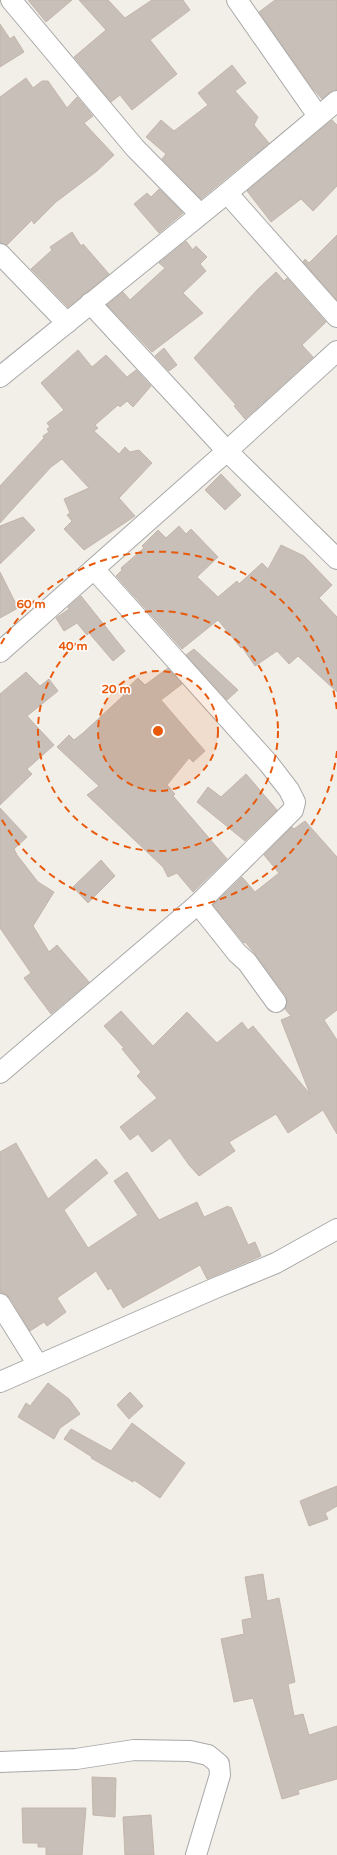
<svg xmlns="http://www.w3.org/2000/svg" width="337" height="1855" viewBox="0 0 337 1855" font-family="'Varela Round',sans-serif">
	<rect width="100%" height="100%" fill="#f2efe9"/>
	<!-- building -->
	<g fill="#c7bfb8" stroke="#c4b6ab">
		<path d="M28,0H72L46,22Z"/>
		<path d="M79,0H108L125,18L152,0H183L190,10L150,40L177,74L132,110L120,95L111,102L74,57L106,30Z"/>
		<path d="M275,0H337V90L330,92L322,99L313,89L259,12Z"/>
		<path d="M0,24L10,39L14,36L24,52L0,67Z"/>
		<path d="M232,65L246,83L235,91L258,117L254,125L269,143L201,199L162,159L166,154L146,137L161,120L174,131L208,105L198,93Z"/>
		<path d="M26,78L33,88L42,81H48L67,108L77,97L93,116L84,123L114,155L97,171L56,202L34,224L32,220L7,245L0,243V97Z"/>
		<path d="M332,120L337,125V186L313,211L301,199L271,222L247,191Z"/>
		<path d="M159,189L183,213L159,233L134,204L147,193L151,197Z"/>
		<path d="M72,232L81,246L83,244L109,274L68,307L31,269L52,250L50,247Z"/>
		<path d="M337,235V300L303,262L305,259L309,263Z"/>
		<path d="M186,241L193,250L196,246L207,257L200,264L206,271L183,293L203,313L152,352L107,305L123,292L130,300L165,268L159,263Z"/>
		<path d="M276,272L284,281L287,278L326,322L302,345L313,357L245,419L234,406L236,405L194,358L258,289Z"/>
		<path d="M164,348L177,365L169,371L155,356Z"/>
		<path d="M78,350L92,367L106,355L127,377L136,370L151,386L133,407L127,401L120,407L118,405L95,425L98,428L94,431L119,454L125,447L130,452L139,450L152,463L119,498L135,516L84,550L64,529L72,521L67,515L70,513L64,499L89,488L62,459L51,467L0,523V486L44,438L43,436L49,432L47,429L50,427L47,423L64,410L41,383Z"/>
		<path d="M221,474L241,495L225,510L205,490Z"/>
		<path d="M23,517L35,530L0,564V526Z"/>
		<path d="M179,526L186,534L191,529L218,557L197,577L218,597L237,581L239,584L262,563L268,569L281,545L304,556L332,585L319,598L337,617V692L298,656L289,664L277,651L255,666L242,647L241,648L218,620L182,649L116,576L122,570L121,568L144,548L142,546L158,530L166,538Z"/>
		<path d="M0,572L18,608L0,618Z"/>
		<path d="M81,596L125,651L113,661L89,633L87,635L77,623L64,631L56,618L69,609L68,607Z"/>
		<path d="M194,649L238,690L227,700L186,655Z"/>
		<path d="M168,668L182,684L161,700L205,751L193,762L189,758L167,785L175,794L173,796L227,859L193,892L177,873L168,877L163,867L87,795L99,786L57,747L69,735L74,740L83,733L124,695L122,693L138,678L145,685Z"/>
		<path d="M26,672L40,686L49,679L58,691L27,716L54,745L27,769L32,774L0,805V694Z"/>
		<path d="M246,774L277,810L245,841L197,802L208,787L221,797Z"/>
		<path d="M0,808L27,837L14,849L17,855L38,882L54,892L33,926L49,952L57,945L89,982L51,1014L24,978L31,973L0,928Z"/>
		<path d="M305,821L337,857V1010L324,1020L337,1040V1134L323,1110L288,1133L276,1114L229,1142L235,1151L199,1176L189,1165L170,1138L152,1152L138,1134L130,1140L120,1127L157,1098L137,1076L141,1072L122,1049L124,1048L104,1026L121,1011L153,1046L187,1012L217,1043L242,1022L248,1030L253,1026L310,1094L281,1020L291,1016L285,1009L287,1001L286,996L256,955L245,942L244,943L213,905L242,877L255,892L279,873L264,855L292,827L294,829Z"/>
		<path d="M101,860L115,876L88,903L73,887Z"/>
		<path d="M16,1143L48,1199L96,1159L108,1173L64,1210L88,1248L138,1215L114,1181L127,1172L159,1220L197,1202L204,1217L228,1206L229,1208L231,1207L248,1245L255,1242L261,1256L207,1279L200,1265L123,1308L111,1288L108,1290L96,1271L57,1298L66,1312L47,1326L44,1322L30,1331L10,1298L6,1294L0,1292V1152Z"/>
		<path d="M48,1383L69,1399L80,1414L60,1428L54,1439L18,1417L26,1403L30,1406Z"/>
		<path d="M130,1392L143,1406L129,1419L117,1405Z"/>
		<path d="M132,1423L185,1463L160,1498L134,1480L133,1482L91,1458L92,1457L64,1439L71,1429L111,1451Z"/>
		<path d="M337,1486V1506L325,1513L328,1519L309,1526L300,1501Z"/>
		<path d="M263,1574L267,1601L279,1598L295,1682L288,1684L294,1716L303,1714L309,1735L337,1726V1779L298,1790L299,1794L282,1799L253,1698L234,1702L221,1639L244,1634L242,1620L252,1618L245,1577Z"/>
		<path d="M92,1777L116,1778L115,1817L93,1815Z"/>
		<path d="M22,1808H86L82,1855H46V1847H38V1843H23Z"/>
		<path d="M151,1815L154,1855H125L123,1817Z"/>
	</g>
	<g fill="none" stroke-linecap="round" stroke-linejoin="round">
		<defs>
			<g id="minor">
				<path d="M11,0L135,148L200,214"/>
				<path d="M237,0L318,116"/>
				<path d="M227,193L337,317"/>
				<path d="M0,254L67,323"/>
				<path d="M90,303L227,451L337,559"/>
				<path d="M0,377L227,193L337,101"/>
				<path d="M0,652L227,451L337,351"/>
				<path d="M198,904L237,953L247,962L276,1002"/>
				<path d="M0,1073L198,904L283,820L293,810L295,802L289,790L269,764L94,569"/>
				<path d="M0,1304L38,1365"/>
				<path d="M0,1382L213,1289L276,1263L337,1229"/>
				<path d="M0,1762L76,1759L134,1750L190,1751L208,1755L219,1764L220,1775L196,1855"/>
			</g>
		</defs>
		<!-- minor casing -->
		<use href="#minor" stroke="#a9a9a9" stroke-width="22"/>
		<!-- minor -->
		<use href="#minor" stroke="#fff" stroke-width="20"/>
	</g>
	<!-- distance rings -->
	<circle cx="158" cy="731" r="60" fill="#e8590c" fill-opacity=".12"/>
	<g fill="none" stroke="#e8590c" stroke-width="2" stroke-dasharray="7 5">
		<circle cx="158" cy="731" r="60"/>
		<circle cx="158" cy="731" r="120"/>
		<path d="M337 751A180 180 0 0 1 1 818M1 644A180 180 0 0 1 337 711"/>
	</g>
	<circle cx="158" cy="731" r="6" fill="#e8590c" stroke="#fff" stroke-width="2"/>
	<g font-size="12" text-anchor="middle" font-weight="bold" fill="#e8590c" stroke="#fff" stroke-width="3" stroke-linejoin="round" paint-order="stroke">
		<text x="31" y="608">60 m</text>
		<text x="73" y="650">40 m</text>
		<text x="116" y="693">20 m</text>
	</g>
</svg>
